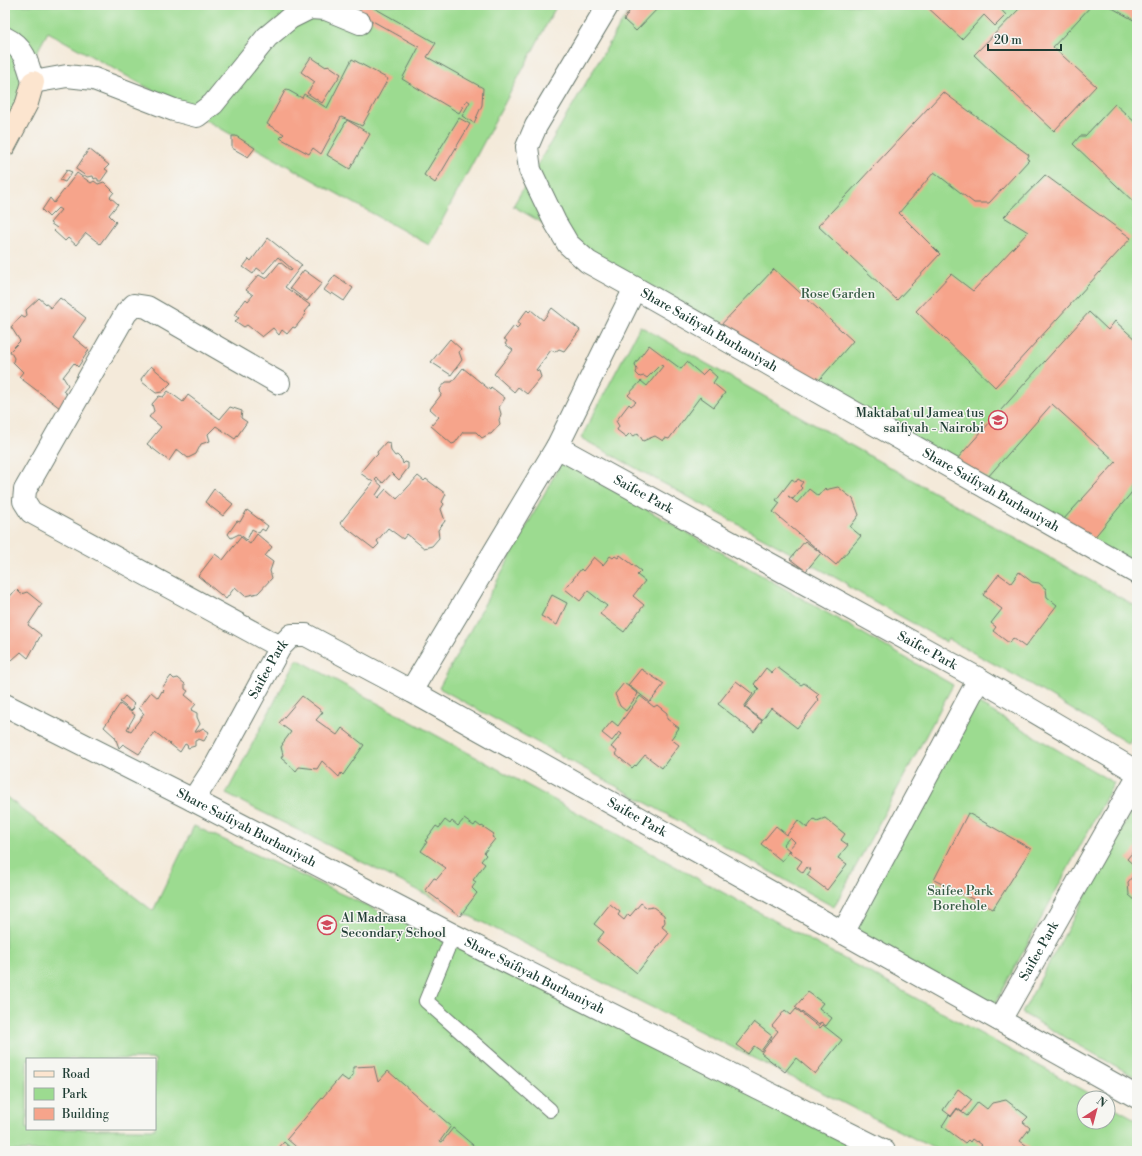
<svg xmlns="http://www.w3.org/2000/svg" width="1142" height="1156" viewBox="0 0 1142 1156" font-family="'Libre Bodoni',serif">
	<rect width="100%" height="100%" fill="#f6f6f2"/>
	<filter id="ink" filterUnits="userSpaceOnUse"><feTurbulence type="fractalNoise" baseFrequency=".025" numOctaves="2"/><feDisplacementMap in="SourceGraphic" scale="8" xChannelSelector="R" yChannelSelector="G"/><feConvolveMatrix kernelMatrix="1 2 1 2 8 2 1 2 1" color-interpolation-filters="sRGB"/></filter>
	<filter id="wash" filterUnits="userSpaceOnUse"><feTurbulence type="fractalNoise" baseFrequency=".012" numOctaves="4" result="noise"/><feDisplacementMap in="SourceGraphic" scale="16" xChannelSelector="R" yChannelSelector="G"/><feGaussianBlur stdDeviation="0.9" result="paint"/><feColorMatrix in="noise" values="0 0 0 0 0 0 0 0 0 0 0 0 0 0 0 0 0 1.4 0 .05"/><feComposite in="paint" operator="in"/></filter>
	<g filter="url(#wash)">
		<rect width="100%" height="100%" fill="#f4eada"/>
		<!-- green -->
		<g fill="#9cdb90" stroke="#5e8c62" fill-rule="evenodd">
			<path d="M5,5H557L429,245L48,32L23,77L33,82L5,132Z"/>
			<path d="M632,5H1137V568L513,206Z"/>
			<path d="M640,326L1137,607V742L1131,739L1129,744L1020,678L948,639L946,642L847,586V584L581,438Z"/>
			<path d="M562,461L953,685L834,907L439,688Z"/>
			<path d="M297,659L1098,1098H1084V1122H1108V1104L1137,1120V1151H939L226,794Z"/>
			<path d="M976,702L1114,783L993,1008L851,931Z"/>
			<path d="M5,796L153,911L194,826L899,1151H5ZM27,1059H155V1129H27Z"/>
			<path d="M1137,801V1078L1022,1013Z"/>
		</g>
		<g id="blocks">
			<!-- building -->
			<g fill="#f6a48b">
				<path d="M344,5H369L436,43L427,57L483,88L482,105L474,123L462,116L470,102L467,100L459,113L402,79L419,47Z"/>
				<path d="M633,5H661L636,31L624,20Z"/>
				<path d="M925,5H997L1006,15L995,26L984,15L962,39Z"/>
				<path d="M1023,5H1092L1053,47L1096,86L1054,131L974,55Z"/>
				<path d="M1107,5H1137V22Z"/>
				<path d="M311,57L326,67L328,65L341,74L322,103L307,93L315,82L301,72Z"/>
				<path d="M352,59L388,79L362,126L341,117L321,154L313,148L309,154L280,138L284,134L267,124L286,89L302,98L304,94L327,108Z"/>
				<path d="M943,92L1029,155L1027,159L1029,160L989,203H974L934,172L899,213L940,254L897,300L818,226Z"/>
				<path d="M1115,104L1137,124V205L1073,144L1080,136H1085Z"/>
				<path d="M459,118L470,124L435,183L424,175Z"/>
				<path d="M347,120L370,134L350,169L327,155Z"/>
				<path d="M232,136H236L255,148L248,157L232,148Z"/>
				<path d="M89,149L109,165L105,169L108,171L101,181H98V179L96,178L94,179L93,176L87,177L76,169Z"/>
				<path d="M67,170L72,172L65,182L60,180Z"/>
				<path d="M77,173L91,183L94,181L98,184L104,182L114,192L110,197L118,204L109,215L116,222L100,244L86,233L76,245L68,238L65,241L54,231L57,228L50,223L61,210L58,208L49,217L42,210L50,198L54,203Z"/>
				<path d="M1045,175L1131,238L995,387L916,311L951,274L973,291L1028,232L1004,217Z"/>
				<path d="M268,238L302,265L285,287L310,305L304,312L306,314L295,328L293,327L287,334L282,330L279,335L273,328L262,337L247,325L244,327L235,321L239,318L234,315L246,299L248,301L253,295L246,290L259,275L266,279L280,262L291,271L292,269L278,257L264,273L257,268L253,274L243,267L249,259L251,261Z"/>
				<path d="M774,269L853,341L815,385L716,330Z"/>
				<path d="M304,270L322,283L307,301L290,288Z"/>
				<path d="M335,275L353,288L344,301L332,293L331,295L324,290Z"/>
				<path d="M39,298L51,308L60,298L86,318L73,337L89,350L78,367L74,363L63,377L68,385L63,391L69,396L60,408L19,377L23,372L13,362L14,358L10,351L20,341L11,327L21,316L25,318L27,315L26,310Z"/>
				<path d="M552,308L580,330L564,351L559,349L555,352L551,350L536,370L539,371L541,377L527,394L518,387L514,392L494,374L513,350L505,344L507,341L504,339L514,326L517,329L520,324L517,323L527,310L529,312L531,310L543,320Z"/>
				<path d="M1089,312L1108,330L1115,321L1137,341V486L1093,539L1062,521L1116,462L1052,404L987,478L956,460Z"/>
				<path d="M450,339L461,349L459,352L462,360L451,375L431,362Z"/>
				<path d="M649,345L681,369L687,362L702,375L708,369L717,377L713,383L725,393L714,407L700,397L669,439L665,438L663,441L655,436L643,441L638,433L634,436L630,433L626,437L617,430L619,426L616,421L629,404L631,406L636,402L628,395L641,381L647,386L663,366L660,365L647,378L644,376L640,377L636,373L637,370L635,364Z"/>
				<path d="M151,366L171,383L162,392L156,393L142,382L141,379Z"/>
				<path d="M463,368L490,390L491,387L505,398L499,407L501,414L499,420L500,424L491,434H489L482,438L476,432H463L455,443L452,444L431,426L439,417L430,409L441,395L440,389L446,382H452Z"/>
				<path d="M168,391L183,402L188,395L220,419L230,407L242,411L241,418L247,422L235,439L216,426L208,434L210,441L201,444L196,454L188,458L177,449L169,461L147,444L161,427L149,417L154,411L152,404L159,396L163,397Z"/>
				<path d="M386,442L390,443L391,451L395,456L397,455L402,460L403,464L405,462L408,463V468L399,480L392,473L383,483L377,478L375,480L382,486L376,495L378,498L386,489L397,499L418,476L424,481L426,479L446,494L442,502L444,504L441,509L445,521L438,530L439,538L432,546L424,548L407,534L403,539L388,528L377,541L379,544L374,549L340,523L373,482L360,473L374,456L375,457L378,454L377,452Z"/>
				<path d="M792,479L796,482L798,479L803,482L800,486L802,488L793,499L788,496L797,503L809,489L818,496L825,488L827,490L829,489L838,487L853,499L859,515L850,527L861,536L836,565L773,512L780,503L776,500Z"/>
				<path d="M214,489L233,504L223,516L205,502Z"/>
				<path d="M247,510L268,526L265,531L262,529L259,533L252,529L247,540L239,534L231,538L228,534L237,521L240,522Z"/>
				<path d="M257,534L272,547L265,556L273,562L270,571L272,578L258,593L245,596L235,587L226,599L198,576L215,554L223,560L241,537L250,544Z"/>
				<path d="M805,541L821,553L806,571L790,559Z"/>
				<path d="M620,555L641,571L637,575L645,581L633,596L644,605L624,632L600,614L607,606L588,591L580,601L565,589L581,569L583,571L594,557L603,565L610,556L613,558L615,556L618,558Z"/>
				<path d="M1019,572L1032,582L1039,583L1046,589L1047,597L1057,605L1025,647L1013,638L1009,643L993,631L996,627L991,623L1002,609L983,595L999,574L1011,583Z"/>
				<path d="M16,589L21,594L27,592L42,604L28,625L41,635L28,658L21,652L12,660L5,654V603Z"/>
				<path d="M552,595L567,603L557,625L541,616Z"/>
				<path d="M777,667L801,685L804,683L819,694L816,697L819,700L797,728L771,708L762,720L745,707L759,689L754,684L766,668L772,673Z"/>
				<path d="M641,669L664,684L650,702L628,685Z"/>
				<path d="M171,676L174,679L178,678L185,684V689L188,691L185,695L196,704L191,710L197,713V717L200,724L195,732H197L203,728L209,732L204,741L199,739L195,741V746L188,748L187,745L185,744L180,752L155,732L139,754L123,744L119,748L115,737L104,727L120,704L135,715L127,729L131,731L144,714L139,708L151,692L158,698L162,691L163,692L164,690L162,688Z"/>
				<path d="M736,681L753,694L744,707L762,721L754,732L718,704Z"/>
				<path d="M624,683L638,694L626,711L620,706L615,694Z"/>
				<path d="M125,696L134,704L133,706L134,708L131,711L120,702Z"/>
				<path d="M302,696L323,712L316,720L337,735L342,728L364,745L343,775L341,773L339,777L322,761L317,769L299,767L296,771L281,758L283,755L281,747L283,744H282L291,732L279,723Z"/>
				<path d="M640,696L654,707L657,705L667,713V719L679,728L671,739L679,745L662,768L645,755L636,766L635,765L632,768L615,754L617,751L611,747L622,734L619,732L612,741L602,733L612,721L618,726Z"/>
				<path d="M968,813L1031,849L993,909L934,880Z"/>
				<path d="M825,818L845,834L841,840L848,845L838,858L847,864L827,890L807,875L811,870L807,867L803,873L797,868L802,861L790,853L791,851L789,849L795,842L790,837L783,845L790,851L782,861L761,844L776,826L787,835L798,820L807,828L814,819L817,821Z"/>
				<path d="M464,819L474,826L476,823L481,827L482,826L494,834L492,837L495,839L484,853L486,855L481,861L485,864L473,880L476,882L472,888L477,893L460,916L425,890L434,878L437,879L446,868L421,851L427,842L425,841L436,826L439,828L445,820L450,824L452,821L458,826Z"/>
				<path d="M1137,847V868L1127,859Z"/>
				<path d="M1137,871V902L1129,895L1128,882Z"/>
				<path d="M641,903L647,908L653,907L664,915L665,922L662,927L669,933L637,973L597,941L604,932L594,924L610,904L620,912L618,915L624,920L628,914L630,916Z"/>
				<path d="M808,992L823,1003L819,1008L832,1018L826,1026L821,1022L819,1025L795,1007Z"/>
				<path d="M796,1009L820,1028L823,1025L842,1040L815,1074L796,1058L785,1072L761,1053L778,1031L772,1026L785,1010L791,1015Z"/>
				<path d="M754,1022L772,1036L761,1051L754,1046L748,1054L736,1045Z"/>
				<path d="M374,1066L378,1082L388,1071L451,1126L440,1141L442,1142L453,1128L480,1151H305L303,1149L301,1151L287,1139L341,1076L348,1081L353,1075V1067Z"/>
				<path d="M958,1089L972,1100L962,1112L957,1108L951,1116L943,1110Z"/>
				<path d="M1006,1100L1028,1117L1023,1122L1030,1128L1020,1141L1030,1148L1028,1151H989L988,1150L987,1151H978L982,1145L977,1141L976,1142L972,1139L970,1142L968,1140L965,1143L942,1126L949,1115L951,1117L957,1109L967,1116L978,1102L987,1109L992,1103Z"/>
				<path d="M284,1142L294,1151H276Z"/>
			</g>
		</g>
	</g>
	<g filter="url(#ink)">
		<use href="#blocks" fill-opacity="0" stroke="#6a7a6e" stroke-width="1"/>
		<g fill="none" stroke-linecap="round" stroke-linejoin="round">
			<defs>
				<path id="lane" d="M453,935L426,1001L550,1110"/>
				<g id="street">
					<path id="s1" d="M608,5L536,126L527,147L530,170L555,222L568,244L588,262L635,288L1137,573"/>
					<path d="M5,38C24,47 28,63 33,82L67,76L94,79L174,110L197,116L213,104L267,37L290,18L310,8L326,9L360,23"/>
					<path d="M279,383L147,307L134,305L126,313L25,490L24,501L31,512L280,647"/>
					<path d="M557,447L635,288"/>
					<path id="s2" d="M411,691L1137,1097"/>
					<path id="s3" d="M5,705L193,800L453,935L884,1151"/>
					<path id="s4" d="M193,800L216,765L280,647L292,635H306L411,691L557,447L979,679L1137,772"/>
					<path d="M843,933L979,679"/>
					<path id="s5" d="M1000,1020L1137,778"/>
				</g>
				<path id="secondary" d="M5,145L27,103L33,82"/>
			</defs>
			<!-- lane casing -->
			<use href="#lane" stroke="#6a7a6e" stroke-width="16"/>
			<!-- street casing -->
			<use href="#street" stroke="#6a7a6e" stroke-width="24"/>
			<!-- secondary casing -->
			<use href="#secondary" stroke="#6a7a6e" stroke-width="24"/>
			<!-- lane -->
			<use href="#lane" stroke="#fff" stroke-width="14"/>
			<!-- street -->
			<use href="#street" stroke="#fff" stroke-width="22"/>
			<!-- secondary -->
			<use href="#secondary" stroke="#fce5cf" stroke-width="22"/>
		</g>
	</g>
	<!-- icons -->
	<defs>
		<symbol id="university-ring" viewBox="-11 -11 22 22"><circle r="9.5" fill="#f6f6f2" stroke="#d1495b" stroke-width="1.5"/><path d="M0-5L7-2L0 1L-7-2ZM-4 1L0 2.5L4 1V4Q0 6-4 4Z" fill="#d1495b"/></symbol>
		<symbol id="school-ring" viewBox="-11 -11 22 22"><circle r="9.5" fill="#f6f6f2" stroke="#d1495b" stroke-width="1.5"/><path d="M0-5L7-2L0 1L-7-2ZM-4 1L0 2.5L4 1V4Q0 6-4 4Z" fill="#d1495b"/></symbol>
	</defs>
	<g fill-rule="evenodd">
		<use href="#university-ring" x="987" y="409" width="22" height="22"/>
		<use href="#school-ring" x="316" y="914" width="22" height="22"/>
	</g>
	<g text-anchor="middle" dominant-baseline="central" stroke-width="3" stroke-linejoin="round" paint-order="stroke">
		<!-- park labels -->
		<g font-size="13" fill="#385d46" stroke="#f6f6f2">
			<text x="838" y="294">Rose Garden</text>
			<text x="960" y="891">Saifee Park<tspan x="960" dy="15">Borehole</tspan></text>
		</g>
		<!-- street labels -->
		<g font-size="13" fill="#1f3d34" stroke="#f6f6f2">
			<text stroke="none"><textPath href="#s1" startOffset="436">Share Saifiyah Burhaniyah</textPath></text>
			<text stroke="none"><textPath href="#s1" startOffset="760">Share Saifiyah Burhaniyah</textPath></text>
			<text stroke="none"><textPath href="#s4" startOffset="709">Saifee Park</textPath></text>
			<text stroke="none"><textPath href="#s4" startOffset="1033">Saifee Park</textPath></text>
			<text stroke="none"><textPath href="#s4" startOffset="151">Saifee Park</textPath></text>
			<text stroke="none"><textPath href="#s2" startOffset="259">Saifee Park</textPath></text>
			<text stroke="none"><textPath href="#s3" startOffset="271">Share Saifiyah Burhaniyah</textPath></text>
			<text stroke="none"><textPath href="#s5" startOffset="79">Saifee Park</textPath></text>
			<text stroke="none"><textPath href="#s3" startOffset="595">Share Saifiyah Burhaniyah</textPath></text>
		</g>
		<!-- poi labels -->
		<g font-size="13" fill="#1f3d34" stroke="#f6f6f2" text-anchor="end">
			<text x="984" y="413">Maktabat ul Jamea tus<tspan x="984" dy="15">saifiyah - Nairobi</tspan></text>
			<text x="341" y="918" text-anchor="start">Al Madrasa<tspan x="341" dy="15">Secondary School</tspan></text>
		</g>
	</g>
	<!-- margin -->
	<rect width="1142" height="1156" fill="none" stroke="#f6f6f2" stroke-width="20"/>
	<!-- legend -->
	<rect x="26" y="1058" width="130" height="72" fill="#f6f6f2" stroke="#a0aca6"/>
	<rect x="34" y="1071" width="20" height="6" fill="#fce5cf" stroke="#a0aca6"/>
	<text x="62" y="1078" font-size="12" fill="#1f3d34">Road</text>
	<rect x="34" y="1088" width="20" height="12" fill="#9cdb90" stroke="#a0aca6"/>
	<text x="62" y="1098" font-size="12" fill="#1f3d34">Park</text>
	<rect x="34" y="1108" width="20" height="12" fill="#f6a48b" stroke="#a0aca6"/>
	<text x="62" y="1118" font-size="12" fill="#1f3d34">Building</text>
	<!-- north arrow -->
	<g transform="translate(1096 1110) rotate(36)"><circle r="19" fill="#f6f6f2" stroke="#a0aca6"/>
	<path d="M0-3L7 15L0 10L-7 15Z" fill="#d1495b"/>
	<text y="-6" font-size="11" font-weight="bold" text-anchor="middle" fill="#1f3d34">N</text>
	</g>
	<!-- scale -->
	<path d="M988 44v6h73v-6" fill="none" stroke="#1f3d34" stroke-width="2"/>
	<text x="994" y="44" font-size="12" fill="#1f3d34" stroke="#f6f6f2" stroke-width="3" paint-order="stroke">20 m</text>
</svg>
